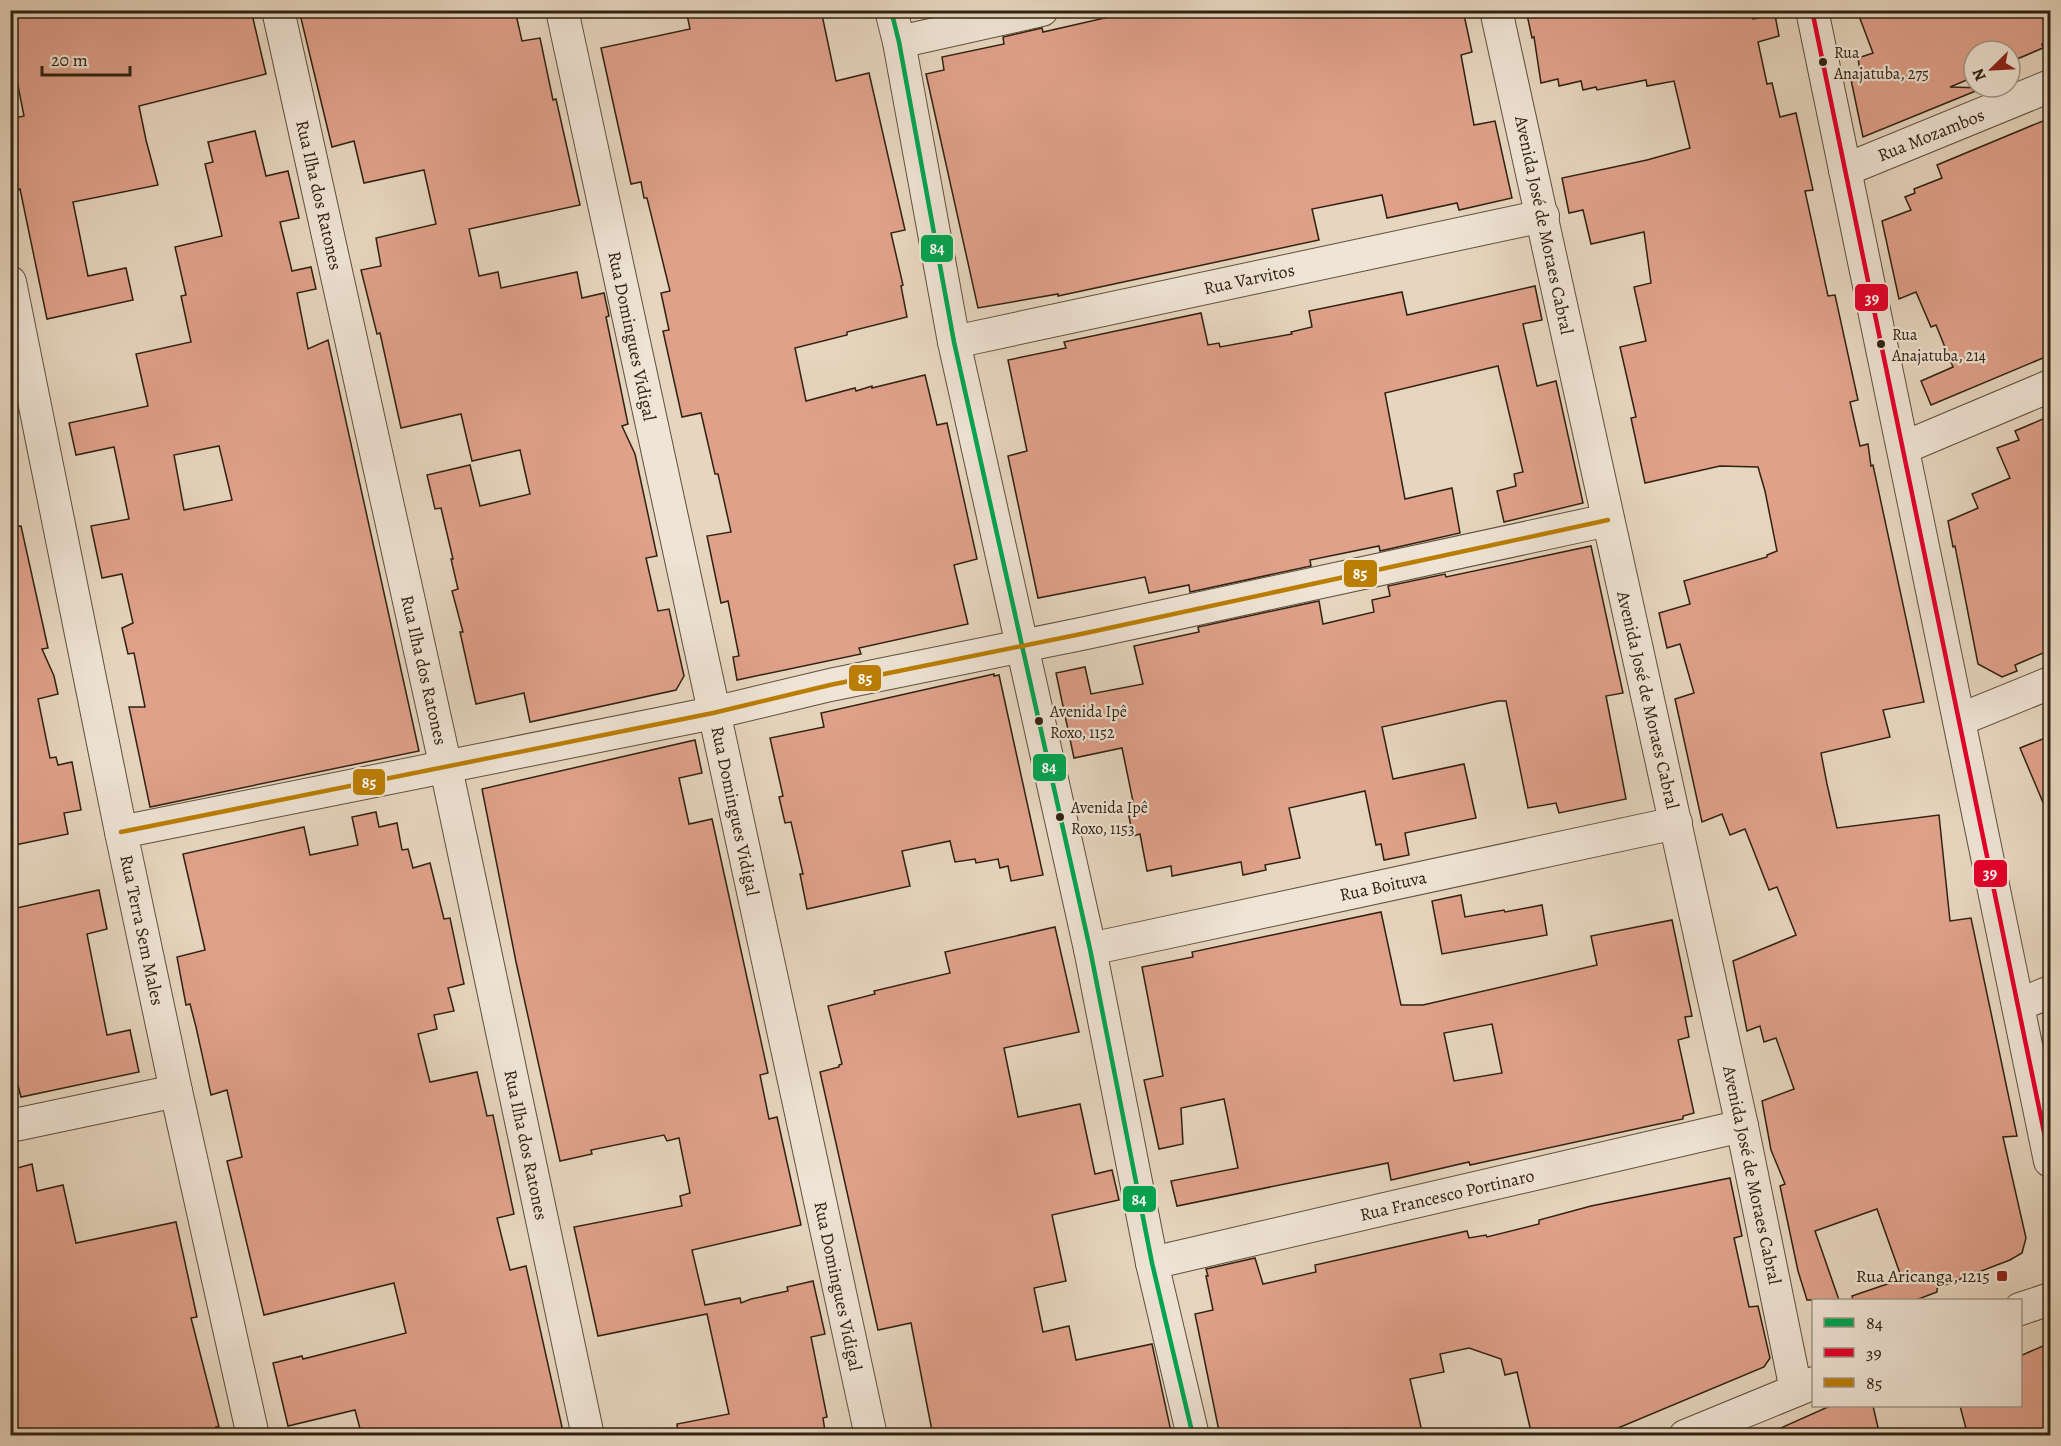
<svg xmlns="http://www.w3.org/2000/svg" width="2061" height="1446" viewBox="0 0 2061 1446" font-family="Alegreya,serif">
	<rect width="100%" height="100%" fill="#e7d6bf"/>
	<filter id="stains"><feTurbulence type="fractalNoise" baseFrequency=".00333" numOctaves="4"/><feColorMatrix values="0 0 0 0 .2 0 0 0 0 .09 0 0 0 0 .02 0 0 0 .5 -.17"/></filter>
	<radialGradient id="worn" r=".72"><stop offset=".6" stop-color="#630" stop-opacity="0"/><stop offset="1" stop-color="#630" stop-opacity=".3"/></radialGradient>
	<!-- building -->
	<g fill="#e0a18b" stroke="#302211" stroke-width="1.5" fill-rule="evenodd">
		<path d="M10,10H251L266,74L139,106L146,140L158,185L73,202L88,276L126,268L133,300L47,319L20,189L17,190L10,161V119L24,116L15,71L10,72Z"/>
		<path d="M299,10H515L522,41L540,38L553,100L556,99L580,205L469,229L479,276L498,272L501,288L577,272L582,298L604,293L609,316L606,317L628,424L622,426L635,454L657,556L646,558L658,611L669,609L684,676L676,690L530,722L524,693L476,704L460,632H463L452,591L458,589L451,559H453L441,508L435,509L427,475L470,465L480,506L530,494L520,450L472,461L461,414L401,428L380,333L377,334L361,270L381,266L376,238L436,224L424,170L364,183L354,141L332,147Z"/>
		<path d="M686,10H731L732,17L761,10H821L836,81L869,73L905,230L891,233L903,285L901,286L907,317L847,332V335L795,348L806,401L855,388L856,391L872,386V388L925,375L937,425L947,423L977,559L954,565L968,624L859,648L861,654L737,680L733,657L739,656L728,601L721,603L707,536L731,532L718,474H715L701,413L682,417L663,331L669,330L661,293L670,291L647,198H644L641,182L631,184L601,48L690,29Z"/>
		<path d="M1117,10H1463L1472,52L1461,55L1474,125L1495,121L1512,198L1459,210L1457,203L1387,218L1382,195L1312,209L1319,240L1058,296V294L978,308L926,74L944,70L942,57L1004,44L1003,37L1042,28L1043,32L1118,15Z"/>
		<path d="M1526,10H1751L1753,19L1775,15L1779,36L1758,42L1767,84L1772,83L1780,117L1796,113L1813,190L1805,191L1828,296L1835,295L1858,400L1850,402L1860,446L1868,444L1871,466L1873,465L1924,702L1883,710L1890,737L1821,753L1827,784L1837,828L1939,815L1950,921L1971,918L2017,1136L2003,1137L2026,1238L2022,1253L2010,1260L1937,1288V1292L1916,1300H1853L1852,1296L1902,1279L1877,1209L1815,1231L1839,1300H1807L1798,1271L1780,1186L1785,1184L1771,1150L1762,1101L1794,1089L1776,1038L1764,1042L1760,1026L1747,1031L1733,961L1796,935L1777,887L1769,890L1745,829L1730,835L1722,814L1702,822L1675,699L1694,693L1680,644L1667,648L1659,613L1690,604L1684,581L1767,557V555L1777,551L1765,491L1758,467L1720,466L1645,483L1631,418L1636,417L1620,347L1646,341L1634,287L1651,283L1644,232L1591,244L1583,210L1569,213L1562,178L1647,160L1690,148L1674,81L1647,86L1646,80L1597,90L1596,87L1583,90L1581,81L1559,86L1558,79L1541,83L1534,37L1532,38Z"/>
		<path d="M1874,10H2050V41L2042,44L2043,48L2010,62V51H1974V77L1950,87L1983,88L1863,137L1850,75L1860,71L1858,58L1873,53L1859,16Z"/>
		<path d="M2050,118V355L1931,405L1921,381L1953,367L1936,325L1931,327L1916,292L1899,299L1882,221L1911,210L1905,197L1915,193L1914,189L1942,178L1937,165Z"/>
		<path d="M255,131L266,176L288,171L299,218L280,222L292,271L311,267L316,289L297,293L308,349L328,340L419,751L150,807L129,707H145L134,653L128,654L122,628L133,623L122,574L102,578L91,526L129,519L114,447L76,455L69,423L148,406L136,354L191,342L181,296L186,295L175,247L222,236L205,164L213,162L208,142ZM219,446L232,500L184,510L174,455Z"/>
		<path d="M1535,286L1542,320L1523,324L1537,386L1556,381L1583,503L1504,522L1497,491L1516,486L1514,474L1523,472L1498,366L1385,393L1405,499L1452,488L1460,533L1380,551L1379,546L1310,560L1311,566L1190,592L1189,585L1149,593L1145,577L1038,598L1008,456L1027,451L1008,360L1066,348L1064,342L1201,313L1208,345L1219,343L1220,347L1292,334L1291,332L1312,327L1309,311L1402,292L1407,315Z"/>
		<path d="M2050,416V650L2015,665L2017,671L2002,677L1978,664L1955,546L1953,547L1948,521L1978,508L1972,494L2010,478L1997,448L2019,440L2015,431Z"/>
		<path d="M21,526L48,648L42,649L54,676L58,694L38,699L50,758L56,757L58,765L72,762L81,810L64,813L68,834L10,846V527Z"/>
		<path d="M1591,546L1623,693L1606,696L1626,799L1559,813L1556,803L1528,808L1506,701H1498L1382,727L1393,779L1464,764L1476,818L1405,833L1409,855L1384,860L1381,844L1376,845L1365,791L1289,808L1300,858L1265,865L1266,870L1243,875L1241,862L1172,876L1171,866L1147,871L1140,834L1133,836L1128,812L1135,811L1122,748L1074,758L1056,673L1085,667L1091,694L1143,684L1134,646L1199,632L1198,627L1319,601L1323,624L1374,612L1372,600L1390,596L1388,586L1445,574L1446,577Z"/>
		<path d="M994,674V676L999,675L1043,875L1011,881L1008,866L1000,868L998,859L976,863L975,859L955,862L950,841L902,851L910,886L807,909L800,874H803L791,822L785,823L779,797L783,796L770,738L824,727L821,713Z"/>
		<path d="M2050,736V819L2020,748Z"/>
		<path d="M695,740L702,773L679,778L689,824L712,819L768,1073L760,1075L769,1119L777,1117L801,1225L692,1250L705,1305L740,1298L741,1303L751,1299L788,1291L787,1287L813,1281L825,1334L811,1337L827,1417L823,1418L825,1431L806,1436H678L677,1424L729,1414L707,1314L598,1336L574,1227L682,1206L680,1196L690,1193L679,1138L667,1141L664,1135L591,1150L592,1154L560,1161L516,962L482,789Z"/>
		<path d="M376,812L379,827L397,823L402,850L408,849L413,868L430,863L444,919L450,918L464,984L448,988L454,1011L434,1015L437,1029L418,1034L430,1082L477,1072L487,1116L493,1115L514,1214L497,1218L510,1270L526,1266L564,1436H362L355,1410L288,1426L273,1363L302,1356L303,1359L406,1333L394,1283L264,1315L227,1161L242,1157L227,1090L211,1095L196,1027L190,1004L186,1005L177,957L205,950L183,854L304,827L310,855L358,845L352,817Z"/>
		<path d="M99,890L107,929L87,934L107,1035L130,1030L139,1072L21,1097L15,1074L10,1076V935L17,934L12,909Z"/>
		<path d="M1461,895L1465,917L1504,910L1505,912L1542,905L1547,935L1442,954L1432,901Z"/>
		<path d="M1381,912L1401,1005H1423L1597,965L1591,936L1672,920L1692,1016L1685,1017L1689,1037L1678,1040L1694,1113L1683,1116V1119L1654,1125L1470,1165L1469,1162L1391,1180L1388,1163L1177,1206L1171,1181L1238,1168L1224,1099L1181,1108L1183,1144L1159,1149L1144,1080L1163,1076L1142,967L1193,957L1192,952ZM1492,1024L1502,1073L1454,1081L1444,1033Z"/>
		<path d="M1055,927L1079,1032L1004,1048L1018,1117L1080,1104L1095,1174L1112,1170L1119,1200L1052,1215L1066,1281L1034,1288L1043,1332L1069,1326L1076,1360L1152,1344L1172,1436H933L911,1323L878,1330L820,1072L839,1067V1065L842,1064L828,1006L875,994L874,991L950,973L945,952Z"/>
		<path d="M32,1164L37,1191L63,1185L76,1243L176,1222L197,1317L191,1318L219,1427H216L218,1436H10V1170Z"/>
		<path d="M1730,1178L1742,1236L1734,1238L1749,1307L1758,1306L1770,1358L1764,1367L1599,1436H1532L1517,1372L1505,1375L1501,1359L1469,1348L1440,1354L1444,1372L1410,1379L1423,1436H1349L1347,1428L1319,1436H1220L1195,1314L1213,1310L1206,1276H1208L1206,1269L1255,1258L1263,1284L1316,1272L1315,1265L1422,1241L1467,1231L1469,1238L1486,1235L1487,1237L1539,1224V1220L1591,1206Z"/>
		<path d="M2050,1343V1436H1968L1960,1406H2020V1356Z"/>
		<path d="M1830,1406H1873L1880,1436H1763Z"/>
	</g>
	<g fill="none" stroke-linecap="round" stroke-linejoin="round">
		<defs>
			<g id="minor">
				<path d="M278,10L446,768L588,1436"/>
				<path d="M562,10L871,1436"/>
				<path d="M891,10L899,42L954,342L1090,949L1152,1263L1193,1436"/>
				<path d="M1496,10L1742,1126L1796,1390"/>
				<path d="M1812,10L2050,1161"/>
				<path d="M899,42L1042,10"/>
				<path d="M1845,170L2050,86"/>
				<path d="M10,282L121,832L176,1091L253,1436"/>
				<path d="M954,342L1543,216"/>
				<path d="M1903,448L2050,386"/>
				<path d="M1959,720L2050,683"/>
				<path d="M121,832L713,713L830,685L1086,633L1608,520"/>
				<path d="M1090,949L1676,823"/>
				<path d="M2018,1005L2050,992"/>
				<path d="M10,1126L176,1091"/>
				<path d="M1152,1263L1742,1126"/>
				<path d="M2020,1309L2050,1299"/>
				<path d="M1685,1436L1814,1383"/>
			</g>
		</defs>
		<!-- minor casing -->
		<use href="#minor" stroke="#5e4f3c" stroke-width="34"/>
		<!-- minor -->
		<use href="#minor" stroke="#efe4d5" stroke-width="32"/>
		<defs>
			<path id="bus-1" d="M891,10L899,42L954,342L1090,949L1152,1263L1193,1436"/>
			<path id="bus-2" d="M1812,10L2050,1161"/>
			<path id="bus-3" d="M121,832L713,713L830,685L1086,633L1608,520"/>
		</defs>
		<!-- bus-1 casing -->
		<use href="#bus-1" stroke="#efe4d5" stroke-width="9"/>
		<!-- bus-2 casing -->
		<use href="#bus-2" stroke="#efe4d5" stroke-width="9"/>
		<!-- bus-3 casing -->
		<use href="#bus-3" stroke="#efe4d5" stroke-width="9"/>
		<!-- bus-1 -->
		<use href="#bus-1" stroke="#00a651" stroke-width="4.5"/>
		<!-- bus-2 -->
		<use href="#bus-2" stroke="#e4002b" stroke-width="4.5"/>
		<!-- bus-3 -->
		<use href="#bus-3" stroke="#bb7e05" stroke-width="4.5"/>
	</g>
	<!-- markers -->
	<g fill="#302211" stroke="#efe4d5" stroke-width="2">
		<circle cx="1823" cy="62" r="5"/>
		<circle cx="1881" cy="344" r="5"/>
		<circle cx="1039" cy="721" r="5"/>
		<circle cx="1060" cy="817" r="5"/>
	</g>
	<rect fill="#8f2418" stroke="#efe4d5" stroke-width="2" x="1996" y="1270" width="12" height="12" rx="3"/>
	<g text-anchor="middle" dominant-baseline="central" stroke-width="4.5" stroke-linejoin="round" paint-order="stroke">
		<!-- bus labels -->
		<g font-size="16" fill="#302211" stroke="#efe4d5" text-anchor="start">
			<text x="1834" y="53">Rua<tspan x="1834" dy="21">Anajatuba, 275</tspan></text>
			<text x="1892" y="335">Rua<tspan x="1892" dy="21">Anajatuba, 214</tspan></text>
			<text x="1050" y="712">Avenida Ipê<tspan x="1050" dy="21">Roxo, 1152</tspan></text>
			<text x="1071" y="808">Avenida Ipê<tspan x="1071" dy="21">Roxo, 1153</tspan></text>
		</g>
		<!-- street labels -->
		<g font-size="18" fill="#302211" stroke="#efe4d5">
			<text transform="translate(1931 135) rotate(-22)">Rua Mozambos</text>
			<text transform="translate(319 195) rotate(77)">Rua Ilha dos Ratones</text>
			<text transform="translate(1544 225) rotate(78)">Avenida José de Moraes Cabral</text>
			<text transform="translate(1249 279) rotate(-12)">Rua Varvitos</text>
			<text transform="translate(632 336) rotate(78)">Rua Domingues Vidigal</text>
			<text transform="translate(424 670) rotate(77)">Rua Ilha dos Ratones</text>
			<text transform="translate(1648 700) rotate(77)">Avenida José de Moraes Cabral</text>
			<text transform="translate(735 811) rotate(78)">Rua Domingues Vidigal</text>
			<text transform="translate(1383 886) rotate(-12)">Rua Boituva</text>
			<text transform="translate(142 930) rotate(78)">Rua Terra Sem Males</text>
			<text transform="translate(526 1145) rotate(78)">Rua Ilha dos Ratones</text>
			<text transform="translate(1752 1175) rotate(78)">Avenida José de Moraes Cabral</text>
			<text transform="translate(1447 1195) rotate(-13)">Rua Francesco Portinaro</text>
			<text transform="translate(838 1286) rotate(78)">Rua Domingues Vidigal</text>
		</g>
		<!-- poi labels -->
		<g font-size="18" fill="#302211" stroke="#efe4d5" text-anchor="end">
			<text x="1990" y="1276">Rua Aricanga, 1215</text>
		</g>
	</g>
	<g stroke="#efe4d5" stroke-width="2">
		<rect x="920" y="234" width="34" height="29" rx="6" fill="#00a651"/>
		<rect x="1854" y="283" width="35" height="29" rx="6" fill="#e4002b"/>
		<rect x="1343" y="559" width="35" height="29" rx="6" fill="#bb7e05"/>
		<rect x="848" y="664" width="34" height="28" rx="6" fill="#bb7e05"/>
		<rect x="1032" y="753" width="35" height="29" rx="6" fill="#00a651"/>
		<rect x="352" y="768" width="34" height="28" rx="6" fill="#bb7e05"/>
		<rect x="1973" y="859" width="35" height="29" rx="6" fill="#e4002b"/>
		<rect x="1122" y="1185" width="35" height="28" rx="6" fill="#00a651"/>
	</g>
	<g font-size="16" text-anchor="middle" font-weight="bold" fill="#fff">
		<text x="937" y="254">84</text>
		<text x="1872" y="304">39</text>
		<text x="1360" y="579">85</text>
		<text x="865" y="684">85</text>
		<text x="1049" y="773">84</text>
		<text x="369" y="788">85</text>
		<text x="1990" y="879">39</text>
		<text x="1139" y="1205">84</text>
	</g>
	<!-- margin -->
	<rect width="2061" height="1446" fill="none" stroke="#e7d6bf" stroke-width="36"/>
	<rect x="12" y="12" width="2037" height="1422" fill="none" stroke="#302211" stroke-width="3"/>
	<rect x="18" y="18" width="2025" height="1410" fill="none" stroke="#302211" stroke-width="1.5"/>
	<!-- legend -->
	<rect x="1812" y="1299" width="210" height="108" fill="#efe4d5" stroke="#a39687" stroke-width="1.5"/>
	<rect x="1824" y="1318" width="30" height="9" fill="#00a651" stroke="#a39687" stroke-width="1.5"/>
	<text x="1866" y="1329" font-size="18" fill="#302211">84</text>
	<rect x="1824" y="1348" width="30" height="9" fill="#e4002b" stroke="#a39687" stroke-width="1.5"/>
	<text x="1866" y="1359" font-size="18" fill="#302211">39</text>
	<rect x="1824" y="1378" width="30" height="9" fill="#bb7e05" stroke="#a39687" stroke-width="1.5"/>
	<text x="1866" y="1389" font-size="18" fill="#302211">85</text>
	<!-- north arrow -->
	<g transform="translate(1992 69) rotate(246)"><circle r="28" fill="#efe4d5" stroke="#a39687" stroke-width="1.5"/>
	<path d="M0-4.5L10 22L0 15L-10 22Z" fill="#8f2418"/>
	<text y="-9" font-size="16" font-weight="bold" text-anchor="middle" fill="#302211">N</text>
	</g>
	<!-- scale -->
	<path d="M42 66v9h88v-9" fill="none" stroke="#302211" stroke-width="3"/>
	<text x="51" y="66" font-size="18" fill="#302211" stroke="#efe4d5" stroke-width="4.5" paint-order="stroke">20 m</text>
	<rect width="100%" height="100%" filter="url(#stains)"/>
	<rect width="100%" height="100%" fill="url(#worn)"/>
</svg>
